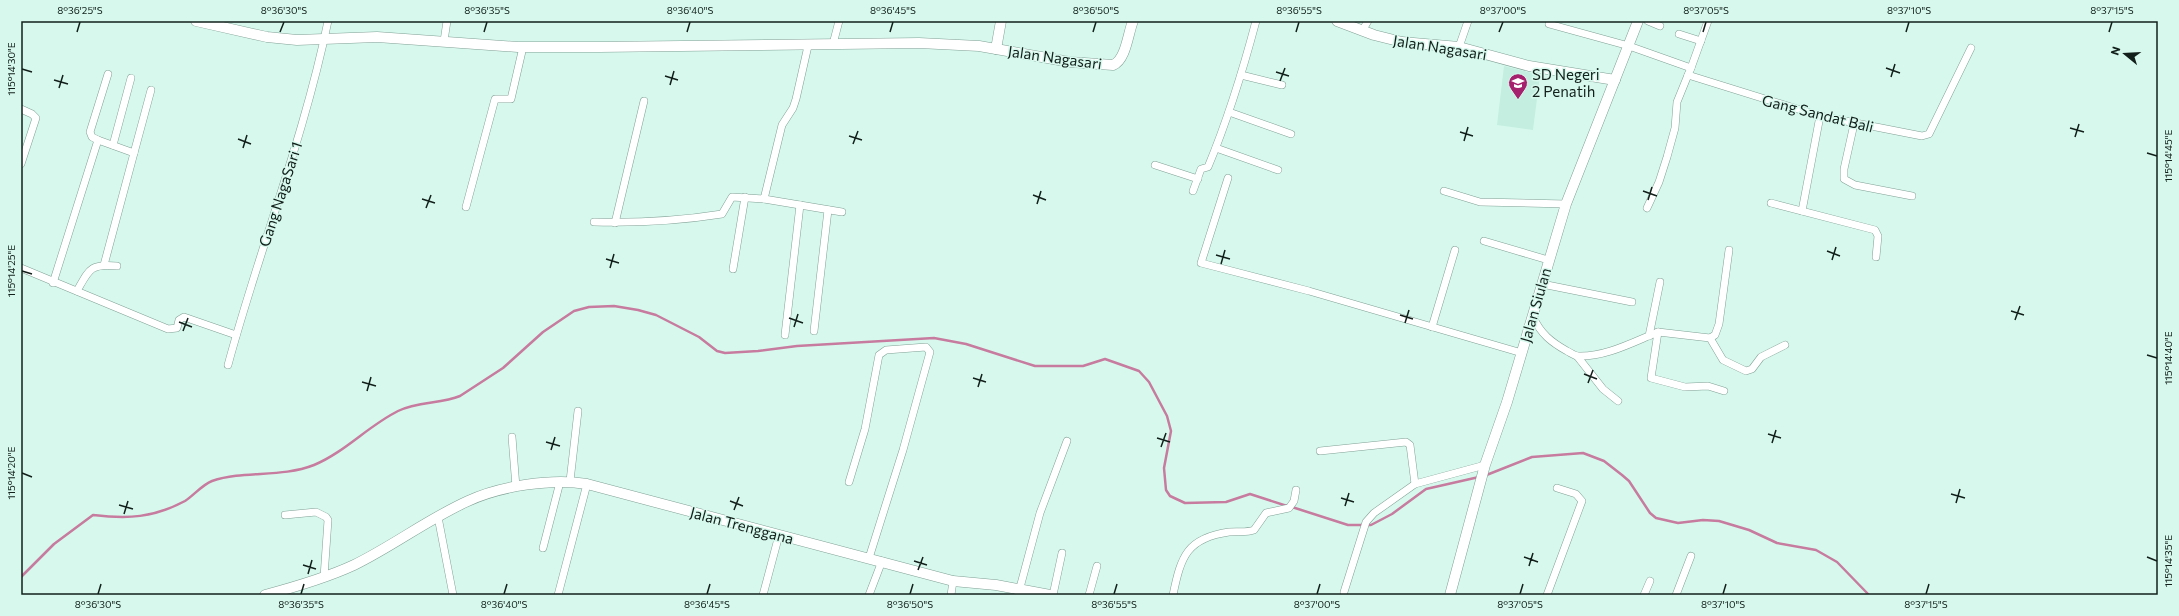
<svg xmlns="http://www.w3.org/2000/svg" width="2179" height="616" viewBox="0 0 2179 616" font-family="Commissioner,sans-serif">
	<rect width="100%" height="100%" fill="#d7f9ed"/>
	<!-- built -->
	<path fill="#c3eee0" d="M1504,66L1540,75L1533,130L1497,125Z"/>
	<g fill="none" stroke-linecap="round" stroke-linejoin="round">
		<!-- stream -->
		<g stroke="#c77b9e" stroke-width="2.5">
			<path d="M1484,476L1532,457L1583,453L1604,461L1622,475L1629,481L1650,513L1656,518L1678,523L1703,520L1719,521L1749,530L1777,543L1816,550L1837,562L1869,595"/>
			<path d="M1292,507L1348,525H1371L1392,514L1426,489L1479,477"/>
			<path d="M21,577L54,544L93,515C128,519 153,518 185,501C194,495 202,485 212,481C245,470 281,478 314,465C345,452 368,426 398,411C417,401 441,404 460,396L503,368L543,332L574,311L589,307L614,306L638,310L656,315L699,337L717,351L725,353L758,351L797,346L934,338L966,344L1035,366H1083L1105,359L1139,371L1149,382L1167,416L1171,431L1164,468L1166,490L1170,496L1185,503L1226,502L1250,494L1287,506"/>
		</g>
		<defs>
			<g id="street">
				<path d="M1648,21L1660,26"/>
				<path d="M1549,24L1629,46L1691,68L1688,75L1820,116L1922,136L1929,134L1971,48"/>
				<path d="M1362,31L1368,21"/>
				<path d="M1679,34L1701,41"/>
				<path d="M444,41L447,21"/>
				<path d="M833,44L839,21"/>
				<path d="M1459,47L1468,21"/>
				<path d="M1691,68L1708,21"/>
				<path d="M1241,75L1282,85"/>
				<path d="M21,109L32,114L36,118L21,164"/>
				<path d="M1229,112L1291,134"/>
				<path d="M1854,124L1844,169V179L1855,185L1912,196"/>
				<path d="M98,140L92,137L90,132L108,74"/>
				<path d="M113,145L131,78"/>
				<path d="M1216,148L1278,170"/>
				<path d="M1155,165L1198,179"/>
				<path d="M1228,178L1201,263L1309,291L1522,353"/>
				<path d="M1193,191L1201,169L1208,167C1228,119 1243,70 1256,21"/>
				<path d="M1444,191L1480,202L1566,204"/>
				<path d="M764,199L842,212"/>
				<path d="M1771,203L1875,230L1878,236L1876,257"/>
				<path d="M466,207L495,99H511L523,47"/>
				<path d="M1647,208L1659,182L1667,157L1675,128L1677,102L1688,75"/>
				<path d="M1802,211L1820,116"/>
				<path d="M594,222C637,223 678,221 722,214L732,197L764,199L782,125L793,108L796,99L808,46"/>
				<path d="M615,223L644,101"/>
				<path d="M1484,241L1548,260"/>
				<path d="M104,265L134,153"/>
				<path d="M21,268L168,329L177,328L179,320L184,317L236,335"/>
				<path d="M733,269L745,197"/>
				<path d="M53,283L98,140L134,153L151,90"/>
				<path d="M1542,284L1632,302"/>
				<path d="M77,291C89,270 90,263 117,266"/>
				<path d="M1533,317C1541,334 1551,342 1567,351C1571,353 1575,356 1578,356C1606,357 1633,342 1658,332L1651,378L1685,387L1708,386L1724,391"/>
				<path d="M1432,327L1455,250"/>
				<path d="M814,331L828,210"/>
				<path d="M1658,332L1710,338L1723,360L1746,371L1752,369L1761,357L1785,345"/>
				<path d="M785,335L800,205"/>
				<path d="M1649,336L1660,282"/>
				<path d="M1710,338L1715,335L1719,324L1729,250"/>
				<path d="M1577,356L1603,389L1618,401"/>
				<path d="M228,365C259,250 304,138 328,21"/>
				<path d="M512,437L516,487"/>
				<path d="M1320,451L1406,442L1410,445L1415,484L1485,465"/>
				<path d="M570,481L578,411"/>
				<path d="M849,482L865,429L879,355L886,350L926,347L930,352L903,450L869,558"/>
				<path d="M285,515L316,512L326,517L328,520L324,577"/>
				<path d="M438,517L453,595"/>
				<path d="M543,548L560,482"/>
				<path d="M1344,592L1366,522L1374,513L1415,484"/>
				<path d="M558,595L587,484"/>
				<path d="M763,595L779,535"/>
				<path d="M869,595L882,561"/>
				<path d="M951,595L953,581"/>
				<path d="M1018,595L1040,513L1067,441"/>
				<path d="M1053,595L1062,553"/>
				<path d="M1089,595L1097,566"/>
				<path d="M1173,595C1181,556 1187,538 1229,532C1238,531 1246,533 1254,530L1266,513L1289,508L1294,501L1296,490"/>
				<path d="M1547,595L1582,501L1576,494L1557,488"/>
				<path d="M1644,595L1650,581"/>
				<path d="M1676,595L1691,556"/>
			</g>
			<g id="secondary">
				<path d="M196,21L267,37L297,40L377,37L518,47H599L919,43L979,46L1070,62L1113,65C1126,60 1128,33 1133,21"/>
				<path d="M1337,21L1374,35L1402,42L1459,47L1529,66L1615,80"/>
				<path d="M996,49L1001,21"/>
				<path d="M265,595C295,587 326,578 354,565C393,546 428,519 468,501C500,486 552,478 587,484L953,581L996,585L1050,595"/>
				<path d="M1450,595L1485,465L1507,402L1566,204L1638,21"/>
			</g>
		</defs>
		<!-- street casing -->
		<use href="#street" stroke="#81a096" stroke-width="8"/>
		<!-- secondary casing -->
		<use href="#secondary" stroke="#81a096" stroke-width="11"/>
		<!-- street -->
		<use href="#street" stroke="#fff" stroke-width="7"/>
		<!-- secondary -->
		<use href="#secondary" stroke="#fff" stroke-width="10"/>
	</g>
	<!-- ticks -->
	<path fill="none" stroke="#121f1b" stroke-width="1.5" d="M77,32L80,22M280,32L284,22M484,32L487,22M687,32L690,22M890,32L893,22M1093,32L1096,22M1296,32L1299,22M1499,32L1503,22M1703,32L1706,22M1906,32L1909,22M2109,32L2112,22M1886,68L1900,73M22,69L32,72M1276,72L1289,76M665,76L678,80M1891,77L1895,64M54,80L68,84M1280,81L1285,68M670,85L674,71M59,88L63,75M2070,128L2084,132M1460,132L1473,136M849,136L862,140M2075,137L2079,124M238,139L251,144M1464,141L1468,127M853,144L858,131M243,148L247,135M2147,153L2157,156M1643,191L1657,196M1033,195L1046,200M422,199L435,203M1648,200L1652,187M1037,204L1041,191M426,208L431,195M1827,251L1840,256M1216,255L1230,259M606,259L619,263M1832,260L1836,247M1221,264L1225,250M610,268L614,254M22,271L32,274M2011,311L2024,315M1400,315L1413,319M789,318L803,323M2015,320L2020,306M179,322L192,327M1405,323L1409,310M794,327L798,314M183,331L188,318M2147,355L2157,358M1584,374L1597,379M973,378L986,382M362,382L376,386M1588,383L1593,370M978,387L982,374M367,391L371,377M1768,434L1781,438M1157,438L1170,442M546,442L560,446M1772,443L1776,430M1161,447L1166,433M551,450L555,437M22,473L32,477M1951,494L1965,498M1341,498L1354,502M730,501L743,506M1956,503L1960,489M119,505L133,509M1345,506L1349,493M734,510L739,497M124,514L128,501M1524,557L1538,562M2147,557L2157,561M914,561L927,565M303,565L316,569M1529,566L1533,553M918,570L923,557M308,574L312,560M98,594L101,584M301,594L304,584M504,594L507,584M707,594L710,584M910,594L913,584M1114,594L1117,584M1317,594L1320,584M1520,594L1523,584M1723,594L1726,584M1926,594L1929,584"/>
	<!-- icons -->
	<defs>
		<symbol id="school-pin" viewBox="-11 -11 22 30"><path d="M0 17L-7.5 6A9.5 9.5 0 1 1 7.5 6Z" fill="#a6216d" stroke="#d7f9ed"/><path d="M0-5L7-2L0 1L-7-2ZM-4 1L0 2.5L4 1V4Q0 6-4 4Z" fill="#fff"/></symbol>
	</defs>
	<g fill-rule="evenodd">
		<use href="#school-pin" x="1507" y="72" width="22" height="30"/>
	</g>
	<g text-anchor="middle" dominant-baseline="central" stroke-width="3" stroke-linejoin="round" paint-order="stroke">
		<!-- street labels -->
		<g font-size="15" fill="#121f1b" stroke="#d7f9ed">
			<text transform="translate(1440 47) rotate(9)">Jalan Nagasari</text>
			<text transform="translate(1055 57) rotate(8)">Jalan Nagasari</text>
			<text transform="translate(1818 113) rotate(14)">Gang Sandat Bali</text>
			<text transform="translate(280 194) rotate(-72)">Gang NagaSari 1</text>
			<text transform="translate(1535 305) rotate(-74)">Jalan Siulan</text>
			<text transform="translate(742 525) rotate(15)">Jalan Trenggana</text>
		</g>
		<!-- poi labels -->
		<g font-size="15" fill="#121f1b" stroke="#d7f9ed" text-anchor="start">
			<text x="1532" y="74">SD Negeri<tspan x="1532" dy="17">2 Penatih</tspan></text>
		</g>
	</g>
	<!-- border -->
	<rect width="2179" height="616" fill="none" stroke="#d7f9ed" stroke-width="44"/>
	<!-- north arrow -->
	<g transform="translate(2125 54) rotate(288)" stroke="#d7f9ed" stroke-width="3" paint-order="stroke">
	<path d="M0-3L7 15L0 10L-7 15Z" fill="#121f1b"/>
	<text y="-6" font-size="11" font-weight="bold" text-anchor="middle" fill="#121f1b">N</text>
	</g>
	<rect x="22" y="22" width="2135" height="572" fill="none" stroke="#121f1b" stroke-width="1.5"/>
	<g font-size="10" text-anchor="middle" fill="#121f1b">
		<text x="80" y="14">8°36'25"S</text>
		<text x="284" y="14">8°36'30"S</text>
		<text x="487" y="14">8°36'35"S</text>
		<text x="690" y="14">8°36'40"S</text>
		<text x="893" y="14">8°36'45"S</text>
		<text x="1096" y="14">8°36'50"S</text>
		<text x="1299" y="14">8°36'55"S</text>
		<text x="1503" y="14">8°37'00"S</text>
		<text x="1706" y="14">8°37'05"S</text>
		<text x="1909" y="14">8°37'10"S</text>
		<text x="2112" y="14">8°37'15"S</text>
		<text transform="translate(11 69) rotate(-90)" y="4">115°14'30"E</text>
		<text transform="translate(2168 156) rotate(-90)" y="4">115°14'45"E</text>
		<text transform="translate(11 271) rotate(-90)" y="4">115°14'25"E</text>
		<text transform="translate(2168 358) rotate(-90)" y="4">115°14'40"E</text>
		<text transform="translate(11 473) rotate(-90)" y="4">115°14'20"E</text>
		<text transform="translate(2168 561) rotate(-90)" y="4">115°14'35"E</text>
		<text x="98" y="608">8°36'30"S</text>
		<text x="301" y="608">8°36'35"S</text>
		<text x="504" y="608">8°36'40"S</text>
		<text x="707" y="608">8°36'45"S</text>
		<text x="910" y="608">8°36'50"S</text>
		<text x="1114" y="608">8°36'55"S</text>
		<text x="1317" y="608">8°37'00"S</text>
		<text x="1520" y="608">8°37'05"S</text>
		<text x="1723" y="608">8°37'10"S</text>
		<text x="1926" y="608">8°37'15"S</text>
	</g>
</svg>
